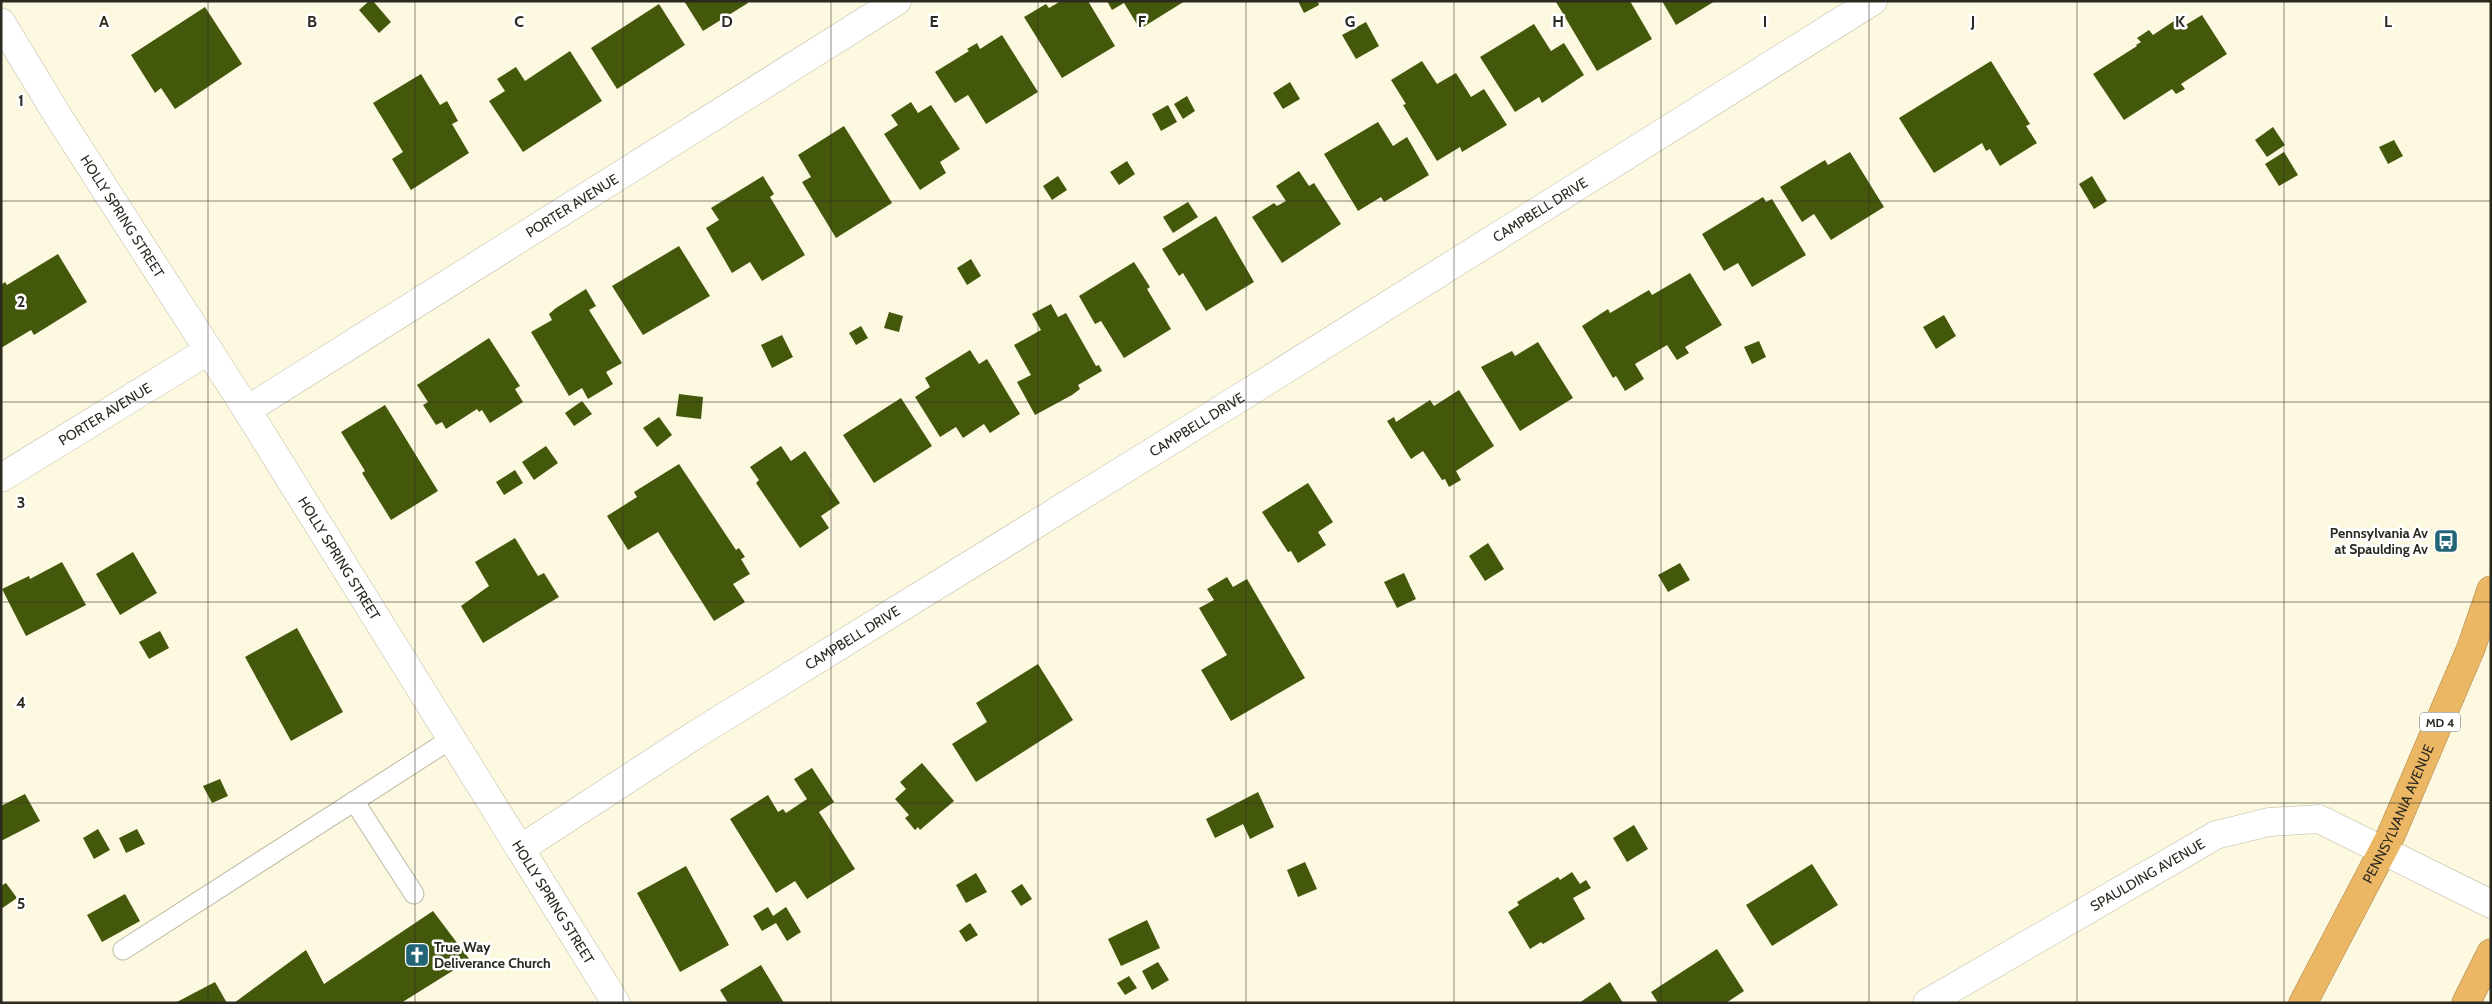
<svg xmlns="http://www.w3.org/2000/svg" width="2492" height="1004" viewBox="0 0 2492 1004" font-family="Cabin,sans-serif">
	<rect width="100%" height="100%" fill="#fdf9e1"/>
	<!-- building -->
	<g fill="#44580c">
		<path d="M369,1H373L391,22L379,33L359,10Z"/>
		<path d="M684,1H747L748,3L703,31Z"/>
		<path d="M1061,1H1088L1115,46L1062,78L1024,17L1046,4L1049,8Z"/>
		<path d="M1107,1H1185L1140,29L1124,3L1112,10Z"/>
		<path d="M1298,1H1318L1319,5L1304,13Z"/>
		<path d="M1558,1H1630L1652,39L1597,71L1556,2Z"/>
		<path d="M1662,1H1715L1676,25Z"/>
		<path d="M659,4L685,45L617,89L591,48Z"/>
		<path d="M205,7L242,64L175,109L161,88L155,93L131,55Z"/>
		<path d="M2202,15L2227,54L2181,84L2185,89L2176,94L2172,89L2124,120L2093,74L2137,46L2136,45L2141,42L2137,38L2149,30L2153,35L2174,21L2179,29Z"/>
		<path d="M1366,22L1379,46L1356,59L1342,35Z"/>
		<path d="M1534,24L1551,51L1564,43L1584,75L1542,103L1539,97L1515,112L1480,57Z"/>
		<path d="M1002,35L1038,92L986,124L968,95L955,103L935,72L969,51L967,49L977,43L980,49Z"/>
		<path d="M570,51L602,101L523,152L489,101L505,91L497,79L516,67L525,81Z"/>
		<path d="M1422,61L1437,84L1456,73L1471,97L1484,89L1507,125L1462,152L1460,147L1437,161L1403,105L1406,104L1391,80Z"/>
		<path d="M1991,61L2030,124L2026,126L2037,143L2000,166L1990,149L1986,151L1982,143L1934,173L1899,118Z"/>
		<path d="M421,74L440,105L447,101L458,121L452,124L469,153L411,190L392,159L403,152L373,103Z"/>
		<path d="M1290,82L1300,99L1283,109L1273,93Z"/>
		<path d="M1187,96L1195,111L1183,119L1174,104Z"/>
		<path d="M911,102L918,113L931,105L960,149L940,162L946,173L920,190L884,134L898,125L891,115Z"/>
		<path d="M1168,105L1177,122L1161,131L1152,114Z"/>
		<path d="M1378,122L1393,146L1407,137L1429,175L1384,202L1381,197L1358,211L1324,154Z"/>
		<path d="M844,126L892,203L836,238L802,182L811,177L798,155Z"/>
		<path d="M2273,127L2285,145L2267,157L2255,140Z"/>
		<path d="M2394,140L2403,156L2388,164L2379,147Z"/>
		<path d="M1850,152L1884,207L1831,240L1814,214L1802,222L1780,187L1825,160L1828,165Z"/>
		<path d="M2284,152L2298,175L2279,186L2265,164Z"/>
		<path d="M1127,161L1135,174L1119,185L1110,172Z"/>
		<path d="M1299,171L1309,186L1314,183L1341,224L1282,263L1252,217L1274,203L1277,206L1286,201L1276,186Z"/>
		<path d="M763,176L774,194L770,197L805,255L762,281L750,262L732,273L706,228L719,220L711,208Z"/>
		<path d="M1058,176L1067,190L1052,200L1043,186Z"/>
		<path d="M2092,176L2107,201L2094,209L2079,184Z"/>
		<path d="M1763,197L1766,202L1772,199L1806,255L1752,287L1738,263L1724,271L1702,234Z"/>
		<path d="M1188,202L1198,217L1173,233L1163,217Z"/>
		<path d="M1216,216L1254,282L1206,311L1183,273L1179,276L1162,249Z"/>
		<path d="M679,246L710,296L643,335L612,286Z"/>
		<path d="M58,254L87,302L34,335L31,330L1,348V285L5,282L7,285Z"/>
		<path d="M971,259L981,276L967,285L957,268Z"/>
		<path d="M1134,262L1150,287L1147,289L1171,329L1124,358L1101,321L1095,324L1079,296Z"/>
		<path d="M1690,273L1722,325L1685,347L1689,353L1677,360L1667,345L1635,364L1644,379L1625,391L1616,376L1613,378L1582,326L1608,309L1610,313L1649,290L1652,295Z"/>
		<path d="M586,289L596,306L589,310L622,363L606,372L613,384L588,399L582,388L569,396L531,332L552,320L549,314L556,308Z"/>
		<path d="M1051,304L1058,317L1066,313L1096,366L1099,365L1102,371L1078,385L1080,389L1072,395L1035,415L1017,382L1031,375L1014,345L1041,330L1032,314Z"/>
		<path d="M889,312L903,316L899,332L884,328Z"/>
		<path d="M1944,315L1956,336L1936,349L1923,327Z"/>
		<path d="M861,326L868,338L856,345L849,333Z"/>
		<path d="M782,335L793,357L772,368L761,345Z"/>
		<path d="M489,338L520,386L515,389L523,402L490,423L482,410L479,412L477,409L446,429L442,422L436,425L423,405L428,402L417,385Z"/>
		<path d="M1759,341L1766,357L1752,364L1744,347Z"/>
		<path d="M1538,342L1573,398L1520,431L1481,367L1512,351L1515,356Z"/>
		<path d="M970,350L979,364L987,359L1020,414L990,433L984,424L963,438L956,427L940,437L915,397L930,387L925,378Z"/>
		<path d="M1459,390L1494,446L1456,471L1461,480L1449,487L1445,479L1442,480L1423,451L1411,459L1387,421L1394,417L1396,422L1430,400L1434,406Z"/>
		<path d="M679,394L703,397L701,419L676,416Z"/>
		<path d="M901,398L932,446L874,483L843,435Z"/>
		<path d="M582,401L592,414L574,426L565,413Z"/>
		<path d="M385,405L438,491L391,520L362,473L365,471L341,432Z"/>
		<path d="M659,417L672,435L657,447L643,428Z"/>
		<path d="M546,446L558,463L534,480L522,462Z"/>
		<path d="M781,446L791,461L805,451L840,503L821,516L829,528L800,548L756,483L759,480L750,467Z"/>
		<path d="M679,464L736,550L739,548L745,557L741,559L750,574L733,584L745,602L714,621L658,532L628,550L607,516L637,497L634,492Z"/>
		<path d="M515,470L523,483L504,495L496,482Z"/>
		<path d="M1308,483L1333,522L1318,532L1326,545L1298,563L1291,551L1288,552L1262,512Z"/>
		<path d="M515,538L538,576L544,573L559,597L483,643L461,606L489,586L475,562Z"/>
		<path d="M1488,543L1504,569L1485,581L1469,556Z"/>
		<path d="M133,552L157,593L120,615L96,574Z"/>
		<path d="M62,562L86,605L26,636L2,589L29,576L30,579Z"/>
		<path d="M1680,563L1690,580L1668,592L1658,575Z"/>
		<path d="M1404,573L1416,599L1397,608L1384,582Z"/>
		<path d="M1227,577L1233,587L1247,579L1305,678L1231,721L1201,670L1227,655L1199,608L1214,600L1207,589Z"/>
		<path d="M297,628L343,712L291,741L245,657Z"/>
		<path d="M160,631L169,648L149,659L139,642Z"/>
		<path d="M1038,664L1073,720L976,782L952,744L987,722L976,703Z"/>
		<path d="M922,763L954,801L920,830L918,827L915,830L905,818L909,815L895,799L906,789L900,782Z"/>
		<path d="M812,768L834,802L819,812L855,869L807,899L795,881L776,893L730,819L768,795L778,812L783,809L786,813L807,799L794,779Z"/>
		<path d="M220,779L228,796L212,803L203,786Z"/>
		<path d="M1258,792L1274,827L1250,839L1243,824L1215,838L1206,819Z"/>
		<path d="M25,794L40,821L1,841V806Z"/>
		<path d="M1634,825L1648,849L1627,862L1613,838Z"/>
		<path d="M98,829L110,850L94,859L83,838Z"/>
		<path d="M137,829L145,844L126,853L119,838Z"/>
		<path d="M1305,862L1317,889L1298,897L1287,870Z"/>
		<path d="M1812,864L1838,905L1772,946L1746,905Z"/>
		<path d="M686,866L729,945L680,972L637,893Z"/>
		<path d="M1572,872L1580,884L1586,880L1591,888L1573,898L1585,919L1543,944L1541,942L1530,949L1508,912L1519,905L1517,902L1558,877L1560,880Z"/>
		<path d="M976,873L987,892L966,903L956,885Z"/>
		<path d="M6,883L17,898L1,909V886Z"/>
		<path d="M1022,884L1032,899L1021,906L1011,891Z"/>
		<path d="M125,894L140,921L102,942L87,915Z"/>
		<path d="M768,907L773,916L786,907L801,932L787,941L776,923L762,931L753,916Z"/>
		<path d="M433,911L470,960L401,1003H234L306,950L324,984Z"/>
		<path d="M1147,920L1160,948L1121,966L1108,939Z"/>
		<path d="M970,923L978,935L966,942L959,931Z"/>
		<path d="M1717,949L1744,991L1726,1003H1658L1651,992Z"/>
		<path d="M1158,962L1169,980L1152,990L1142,971Z"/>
		<path d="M761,965L784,1003H728L720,990Z"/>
		<path d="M1129,976L1137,988L1125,995L1117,983Z"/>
		<path d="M215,982L227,1003H175Z"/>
		<path d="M1610,982L1623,1003H1579Z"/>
	</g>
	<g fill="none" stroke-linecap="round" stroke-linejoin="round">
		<defs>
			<g id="lane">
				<path d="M354,801L414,894"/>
				<path d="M123,950L451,739"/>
			</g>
			<g id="street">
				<path id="s1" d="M1,22L58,116L247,410L616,1003"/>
				<path id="s2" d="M247,410L897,1"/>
				<path id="s3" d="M1,478L209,350"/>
				<path id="s4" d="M520,849L695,735L1238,399L1873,1"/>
				<path id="s5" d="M1927,1003L2216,835L2269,822L2319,819L2491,904"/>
			</g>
			<g id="highway">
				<path id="s6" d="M2303,1003L2391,835L2471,648L2491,590"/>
				<path d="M2466,1003L2491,953"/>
			</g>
		</defs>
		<!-- lane casing -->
		<use href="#lane" stroke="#bdb9a3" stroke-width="21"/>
		<!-- street casing -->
		<use href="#street" stroke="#bdb9a3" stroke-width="29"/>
		<!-- highway casing -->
		<use href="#highway" stroke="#a8854d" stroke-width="29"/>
		<!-- lane -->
		<use href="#lane" stroke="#fff" stroke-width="19"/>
		<!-- street -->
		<use href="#street" stroke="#fff" stroke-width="28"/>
		<!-- highway -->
		<use href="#highway" stroke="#ebb765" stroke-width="28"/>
	</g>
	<!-- grid -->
	<path fill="none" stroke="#2b2920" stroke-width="1" stroke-opacity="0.55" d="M208,1V1003M415,1V1003M623,1V1003M831,1V1003M1038,1V1003M1246,1V1003M1454,1V1003M1661,1V1003M1869,1V1003M2077,1V1003M2284,1V1003M1,201H2491M1,402H2491M1,602H2491M1,803H2491"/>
	<!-- icons -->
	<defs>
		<symbol id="bus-square" viewBox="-11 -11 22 22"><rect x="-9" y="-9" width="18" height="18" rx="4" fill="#216577" stroke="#fff"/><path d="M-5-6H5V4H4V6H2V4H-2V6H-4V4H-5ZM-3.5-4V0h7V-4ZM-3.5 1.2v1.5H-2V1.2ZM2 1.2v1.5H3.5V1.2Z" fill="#fff"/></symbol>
		<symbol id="church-square" viewBox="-11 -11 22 22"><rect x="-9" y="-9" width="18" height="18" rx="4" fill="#216577" stroke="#fff"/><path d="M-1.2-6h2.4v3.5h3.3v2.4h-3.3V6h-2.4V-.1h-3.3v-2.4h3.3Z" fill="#fff"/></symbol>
	</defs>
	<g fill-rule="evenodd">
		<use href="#bus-square" x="2432" y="527" width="28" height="28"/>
		<use href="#church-square" x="403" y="941" width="28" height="28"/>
	</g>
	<g text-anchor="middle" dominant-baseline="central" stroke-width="5" stroke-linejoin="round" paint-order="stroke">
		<!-- shield labels -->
		<rect fill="#fff" stroke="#6b6963" stroke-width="1" x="2420" y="712.5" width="40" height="19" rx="4"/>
		<g font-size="12" font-weight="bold" fill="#2b2920">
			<text x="2440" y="722">MD 4</text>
		</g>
		<!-- street labels -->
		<g font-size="14" fill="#2b2920" stroke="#fff">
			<text stroke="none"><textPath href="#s2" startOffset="384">PORTER AVENUE</textPath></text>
			<text stroke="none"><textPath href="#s4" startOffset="1204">CAMPBELL DRIVE</textPath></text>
			<text stroke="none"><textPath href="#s1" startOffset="229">HOLLY SPRING STREET</textPath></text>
			<text stroke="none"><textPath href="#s3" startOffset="122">PORTER AVENUE</textPath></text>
			<text stroke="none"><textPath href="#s4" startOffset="799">CAMPBELL DRIVE</textPath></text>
			<text stroke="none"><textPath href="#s1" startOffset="634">HOLLY SPRING STREET</textPath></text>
			<text stroke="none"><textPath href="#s4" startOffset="394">CAMPBELL DRIVE</textPath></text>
			<text stroke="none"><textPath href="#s6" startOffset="212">PENNSYLVANIA AVENUE</textPath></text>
			<text stroke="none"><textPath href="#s5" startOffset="255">SPAULDING AVENUE</textPath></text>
			<text stroke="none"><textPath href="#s1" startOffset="1039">HOLLY SPRING STREET</textPath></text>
		</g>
		<!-- poi labels -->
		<g font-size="14" font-weight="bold" fill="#2b2920" stroke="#fff" text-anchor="end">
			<text x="2428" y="533">Pennsylvania Av<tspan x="2428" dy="16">at Spaulding Av</tspan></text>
			<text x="434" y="947" text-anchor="start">True Way<tspan x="434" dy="16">Deliverance Church</tspan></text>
		</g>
	</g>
	<g font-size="16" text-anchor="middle" font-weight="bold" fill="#2b2920" stroke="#fff" stroke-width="5" stroke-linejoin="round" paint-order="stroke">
		<text x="104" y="27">A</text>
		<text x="312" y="27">B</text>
		<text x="519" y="27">C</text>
		<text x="727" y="27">D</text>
		<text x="934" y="27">E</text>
		<text x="1142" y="27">F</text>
		<text x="1350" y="27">G</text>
		<text x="1558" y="27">H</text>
		<text x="1765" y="27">I</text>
		<text x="1973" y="27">J</text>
		<text x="2180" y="27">K</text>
		<text x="2388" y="27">L</text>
		<text x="21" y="106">1</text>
		<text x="21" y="307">2</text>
		<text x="21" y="508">3</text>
		<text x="21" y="708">4</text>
		<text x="21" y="909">5</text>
	</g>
	<!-- border -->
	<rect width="2492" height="1004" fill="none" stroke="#2b2920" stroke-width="5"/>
</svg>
